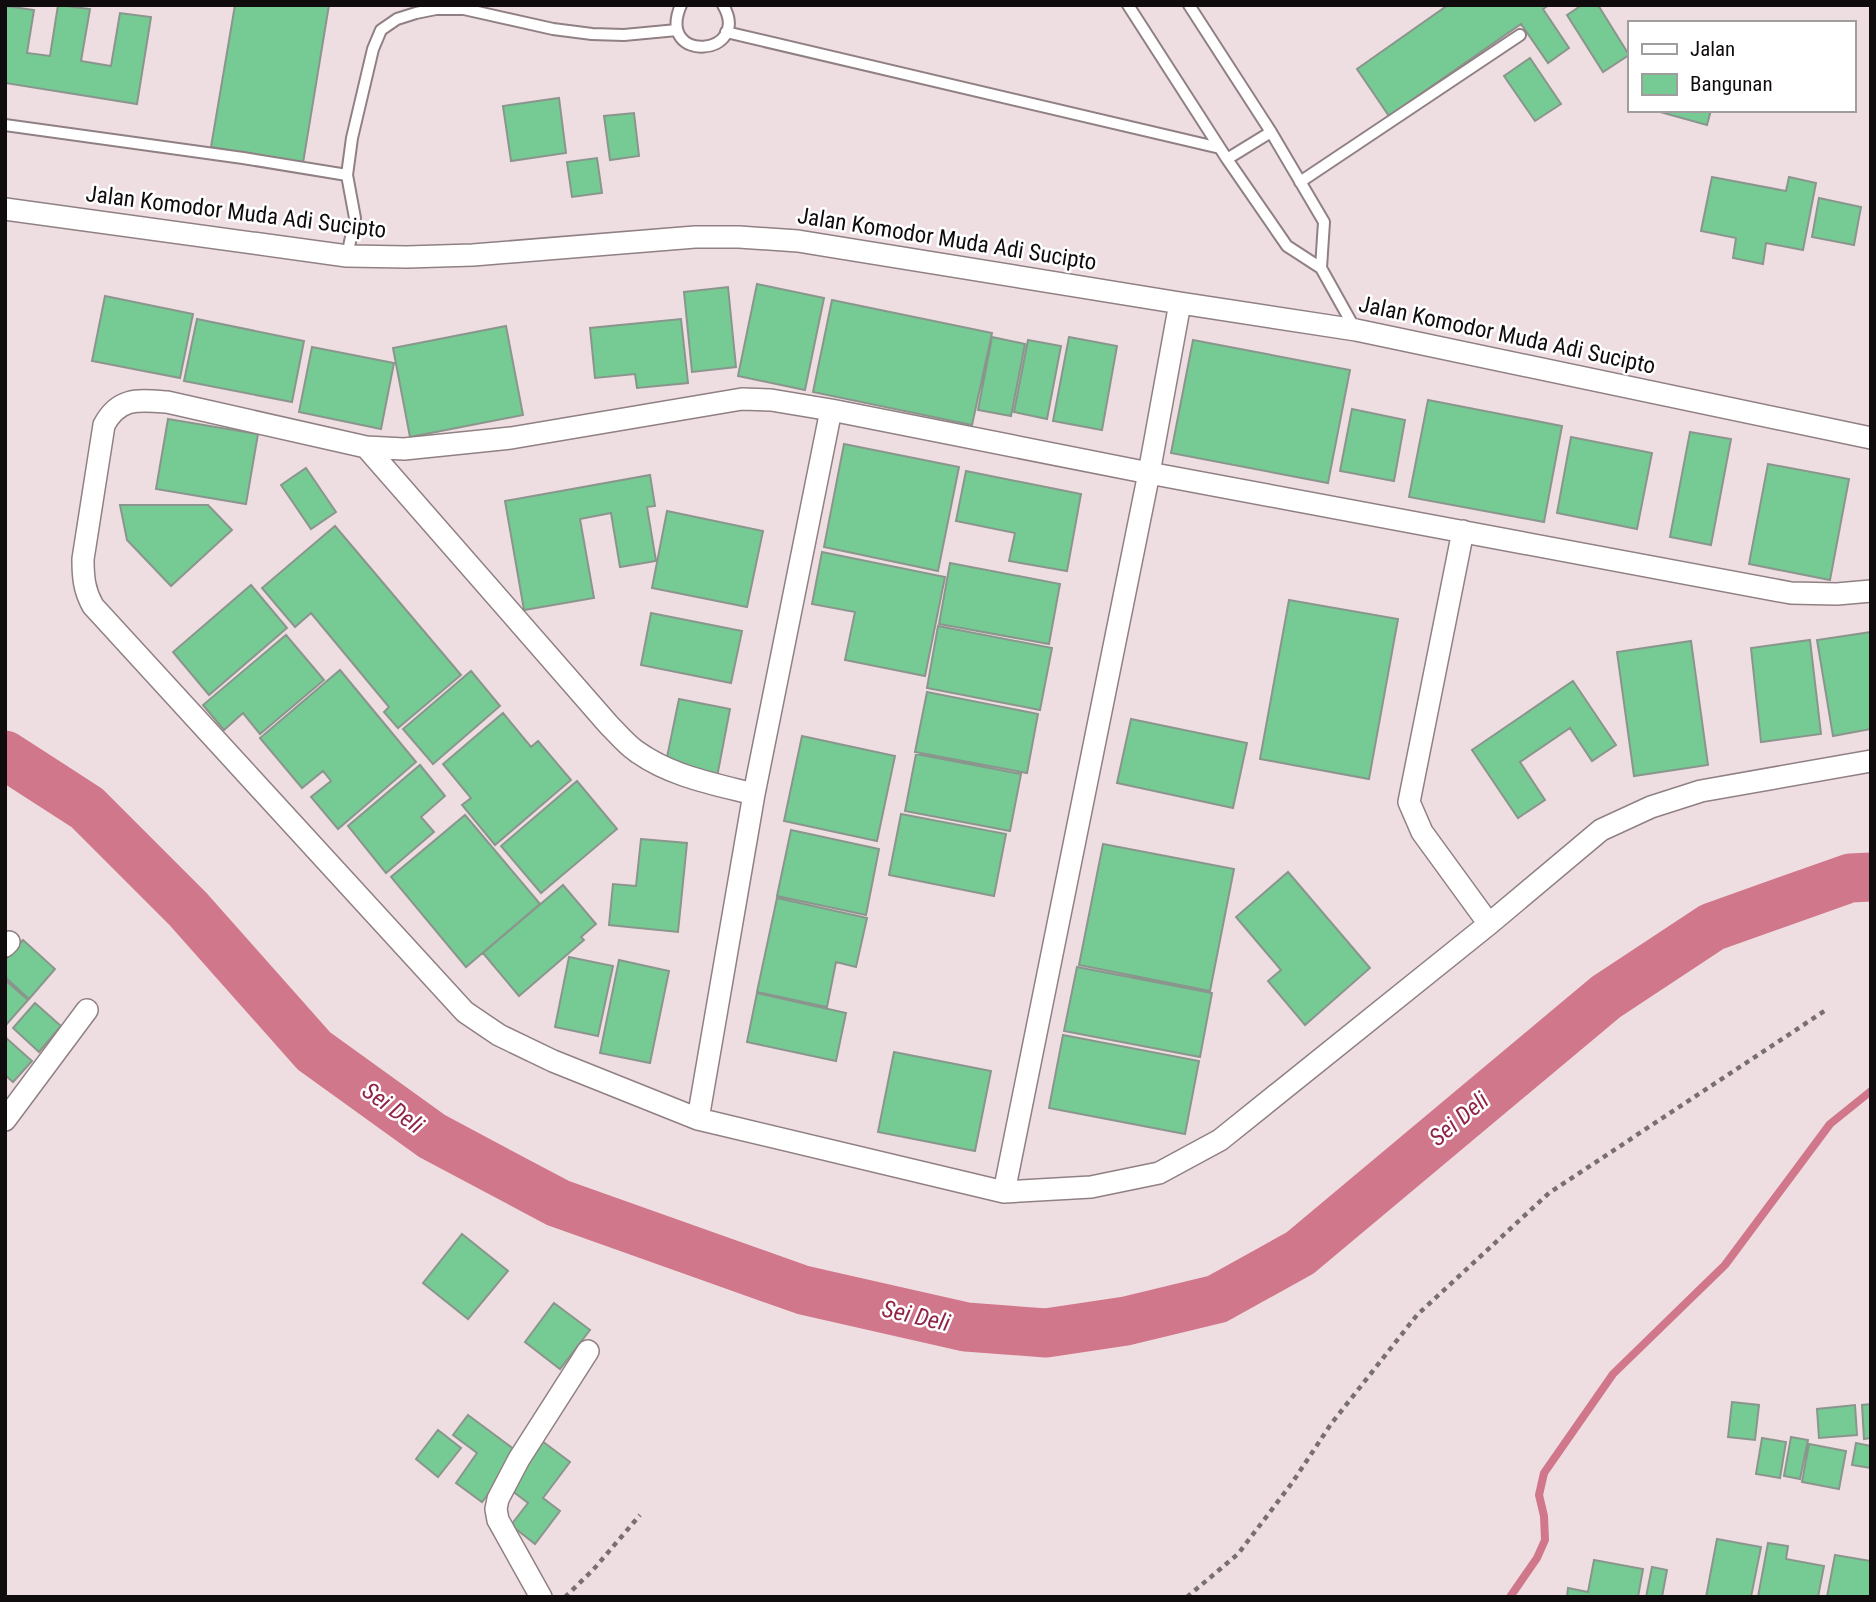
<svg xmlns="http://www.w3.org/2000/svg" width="1876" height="1602" font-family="'Roboto Condensed',sans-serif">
  <rect width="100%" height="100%" fill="#efdee1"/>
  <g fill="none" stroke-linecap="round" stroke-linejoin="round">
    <path stroke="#d1778b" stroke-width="8" d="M1510,1597L1537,1558L1545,1540L1544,1516L1539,1495L1544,1473L1613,1374L1725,1265L1830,1124L1871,1091"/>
    <path stroke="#d1778b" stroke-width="49" d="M5,755L87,808L188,909L314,1051L432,1136L558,1203L803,1290L966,1327L1046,1333L1126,1321L1217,1299L1300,1253L1606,997L1712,927L1850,878L1871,877"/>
  </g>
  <path fill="#76ca93" stroke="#8a968d" stroke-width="2" d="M58,5L90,9L81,61L111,66L120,13L151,17L137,104L5,83L6,6L34,10L27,53L50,56Z
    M235,5H329L303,163L211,147Z
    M1448,5H1549L1543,9L1569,48L1548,63L1521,24L1389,116L1357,69Z
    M1582,5H1598L1629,55L1603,72L1567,15Z
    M1530,58L1561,104L1535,121L1504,76Z
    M559,98L566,153L511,161L503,106Z
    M1653,110H1711L1707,125Z
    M634,113L639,156L610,160L604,116Z
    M597,158L602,193L572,197L567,162Z
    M1712,177L1786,191L1789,177L1816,183L1803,250L1766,243L1763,264L1733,258L1736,238L1701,231Z
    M1819,198L1861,207L1854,245L1812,237Z
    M757,284L824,298L805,390L738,376Z
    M728,287L736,367L692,372L684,292Z
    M105,296L193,314L180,378L92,361Z
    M832,300L992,333L972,425L813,392Z
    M197,319L304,341L292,402L184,381Z
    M681,319L688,383L637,388L635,374L595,378L590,328Z
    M506,326L523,415L410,437L393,348Z
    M992,337L1025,344L1011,416L978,410Z
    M1069,337L1117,346L1102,430L1053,421Z
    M1028,340L1061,346L1047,419L1014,412Z
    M1193,340L1350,370L1328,483L1171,453Z
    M312,347L394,363L381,429L299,412Z
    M1428,400L1562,426L1544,522L1409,497Z
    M1352,409L1405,420L1394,481L1340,471Z
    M168,419L258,434L246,504L156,489Z
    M1690,432L1731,439L1711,545L1670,537Z
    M1571,437L1652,453L1637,529L1557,513Z
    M844,444L959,467L938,571L824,547Z
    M1768,464L1849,479L1830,580L1749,564Z
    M306,468L336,512L311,529L281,485Z
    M966,471L1081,494L1067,571L1009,561L1015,533L956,521Z
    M650,475L655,506L647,507L656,561L620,567L611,513L580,519L594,598L524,610L505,501Z
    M120,505H208L232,530L171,586L127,540Z
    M667,511L763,531L747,607L652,588Z
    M335,526L461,675L398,728L384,712L389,707L311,613L295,627L262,588Z
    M822,552L945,577L925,676L845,660L855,612L812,604Z
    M950,563L1060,584L1049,644L939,624Z
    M251,585L287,628L209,695L173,652Z
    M1289,600L1398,619L1369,779L1260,759Z
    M651,613L742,631L731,683L641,665Z
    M938,626L1052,648L1040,710L927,688Z
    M1871,632V729L1833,736L1817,640Z
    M286,635L324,680L260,734L243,713L224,730L203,705Z
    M1810,640L1821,734L1761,742L1751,648Z
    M1691,641L1708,765L1634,776L1617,652Z
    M340,670L416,762L338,829L311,797L331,781L323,771L302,788L260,738Z
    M471,671L500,706L433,764L403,729Z
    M1573,681L1616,745L1592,761L1570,728L1520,762L1545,800L1518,818L1472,750Z
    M927,692L1038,714L1027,773L915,752Z
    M679,699L730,709L717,777L665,767Z
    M503,713L531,747L538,741L571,780L495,845L462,805L471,798L443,764Z
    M1131,719L1247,743L1233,808L1117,783Z
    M802,736L895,756L877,841L784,821Z
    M916,754L1021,774L1010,831L905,811Z
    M420,765L445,796L421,817L434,832L386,873L348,826Z
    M577,781L617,829L541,893L501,846Z
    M901,814L1006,834L994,896L889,875Z
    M465,815L540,904L466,967L391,877Z
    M791,830L879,849L866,915L777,896Z
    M641,839L687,843L678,932L609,925L613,884L636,886Z
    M1103,844L1234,869L1210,991L1079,965Z
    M1288,872L1370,968L1305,1025L1268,981L1281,970L1236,917Z
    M563,885L596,924L581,937L584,940L519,996L483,953Z
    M777,898L867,918L856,967L836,962L827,1007L757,992Z
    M23,940L55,969L29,999L5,977V960Z
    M569,957L613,966L598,1036L555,1027Z
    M619,960L669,971L650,1063L600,1053Z
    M1077,967L1212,993L1200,1057L1064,1031Z
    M5,980L28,1000L5,1026Z
    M757,993L846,1013L836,1061L747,1042Z
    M35,1003L61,1026L39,1052L13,1028Z
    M1063,1035L1199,1061L1185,1134L1049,1108Z
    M5,1037L32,1061L13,1082L5,1075Z
    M894,1052L991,1071L975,1151L878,1132Z
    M462,1234L508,1271L468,1319L423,1283Z
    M554,1303L590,1330L560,1369L525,1342Z
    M1732,1402L1759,1405L1755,1440L1728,1437Z
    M1871,1404V1438L1864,1439L1862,1405Z
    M1855,1405L1857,1435L1819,1438L1817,1409Z
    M468,1415L519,1453L482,1502L456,1483L477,1453L453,1435Z
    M438,1430L461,1448L438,1477L416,1459Z
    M1791,1437L1808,1440L1800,1479L1784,1476Z
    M1762,1438L1786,1442L1780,1478L1756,1474Z
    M542,1441L570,1462L543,1498L560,1511L535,1544L511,1525L528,1503L507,1487Z
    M1856,1443L1871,1446V1468L1852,1465Z
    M1809,1444L1846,1451L1839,1489L1802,1482Z
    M1717,1539L1761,1547L1751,1597H1706Z
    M1768,1543L1788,1546L1786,1559L1824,1566L1818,1597H1758Z
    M1835,1555L1871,1561V1597H1827Z
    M1594,1560L1643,1569L1638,1597H1567L1568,1588L1588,1592Z
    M1652,1567L1667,1570L1662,1597H1646Z"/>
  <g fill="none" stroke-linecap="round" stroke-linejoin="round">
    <g stroke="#908083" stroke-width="14">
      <path id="service" d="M681,5C655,65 753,56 723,5
        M1128,5L1227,159L1287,246L1321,268L1355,329
        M1189,5L1271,132L1324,222L1321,268
        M726,32L1220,148
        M5,125L243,158L347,175
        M1227,159L1271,132
        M1300,182L1520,35
        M347,256L355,218L347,175L352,138L373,49L381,30L397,19L416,13L436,9H464L553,29L592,34L624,35L677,30"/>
    </g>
    <g stroke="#908083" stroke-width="24">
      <path id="minor" d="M5,209L347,256L407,257L473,255L695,237H739L798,241L1180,303L1356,330L1871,438
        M366,447L608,724C617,733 626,744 636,751C670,776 714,784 754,794
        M1463,531L1409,802L1422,832L1489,924
        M1871,591L1837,594L1791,593L1149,473L831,410L771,400L742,399L511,438L404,449L366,447L167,402C138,400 119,397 104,425L83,559C83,577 84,590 93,606L465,1012L499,1035L553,1061L698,1119L1004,1192L1091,1187L1159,1173L1220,1140L1489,924L1601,830L1651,807L1701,791L1871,761
        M5,946L9,942
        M698,1119L754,794L831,410
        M5,1120L87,1010
        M1004,1192L1149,473L1180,303
        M541,1597L498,1520L496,1509L498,1499L519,1459L588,1351"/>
    </g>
    <path stroke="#796f71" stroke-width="4.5" stroke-dasharray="5 5" stroke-linecap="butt" d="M565,1597L593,1570L640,1515
      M1187,1597L1238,1554L1292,1483L1331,1424L1417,1315L1549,1193L1826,1010"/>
    <use href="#service" stroke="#fff" stroke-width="10"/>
    <use href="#minor" stroke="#fff" stroke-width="21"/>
  </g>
  <g text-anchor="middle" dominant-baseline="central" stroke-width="5" stroke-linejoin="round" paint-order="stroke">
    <g font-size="23" fill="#100b0c" stroke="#fff">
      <text transform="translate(236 212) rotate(7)">Jalan Komodor Muda Adi Sucipto</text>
      <text transform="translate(947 239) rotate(9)">Jalan Komodor Muda Adi Sucipto</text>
      <text transform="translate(1507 335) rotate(12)">Jalan Komodor Muda Adi Sucipto</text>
    </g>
    <g font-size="24" font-style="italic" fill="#902447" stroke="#fff">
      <text transform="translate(393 1108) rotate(36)">Sei Deli</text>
      <text transform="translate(1459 1119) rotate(-40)">Sei Deli</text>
      <text transform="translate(916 1316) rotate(13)">Sei Deli</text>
    </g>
  </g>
  <rect width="1876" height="1602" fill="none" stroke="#100b0c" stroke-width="14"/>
  <rect x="1628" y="21" width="228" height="91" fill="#ffffff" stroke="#9f9d9e" stroke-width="2"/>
  <rect x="1642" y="44" width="35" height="10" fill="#ffffff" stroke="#9f9d9e" stroke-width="2"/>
  <text x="1690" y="56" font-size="21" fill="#100b0c">Jalan</text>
  <rect x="1642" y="74" width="35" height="21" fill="#76ca93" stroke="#9f9d9e" stroke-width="2"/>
  <text x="1690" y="91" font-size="21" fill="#100b0c">Bangunan</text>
</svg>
